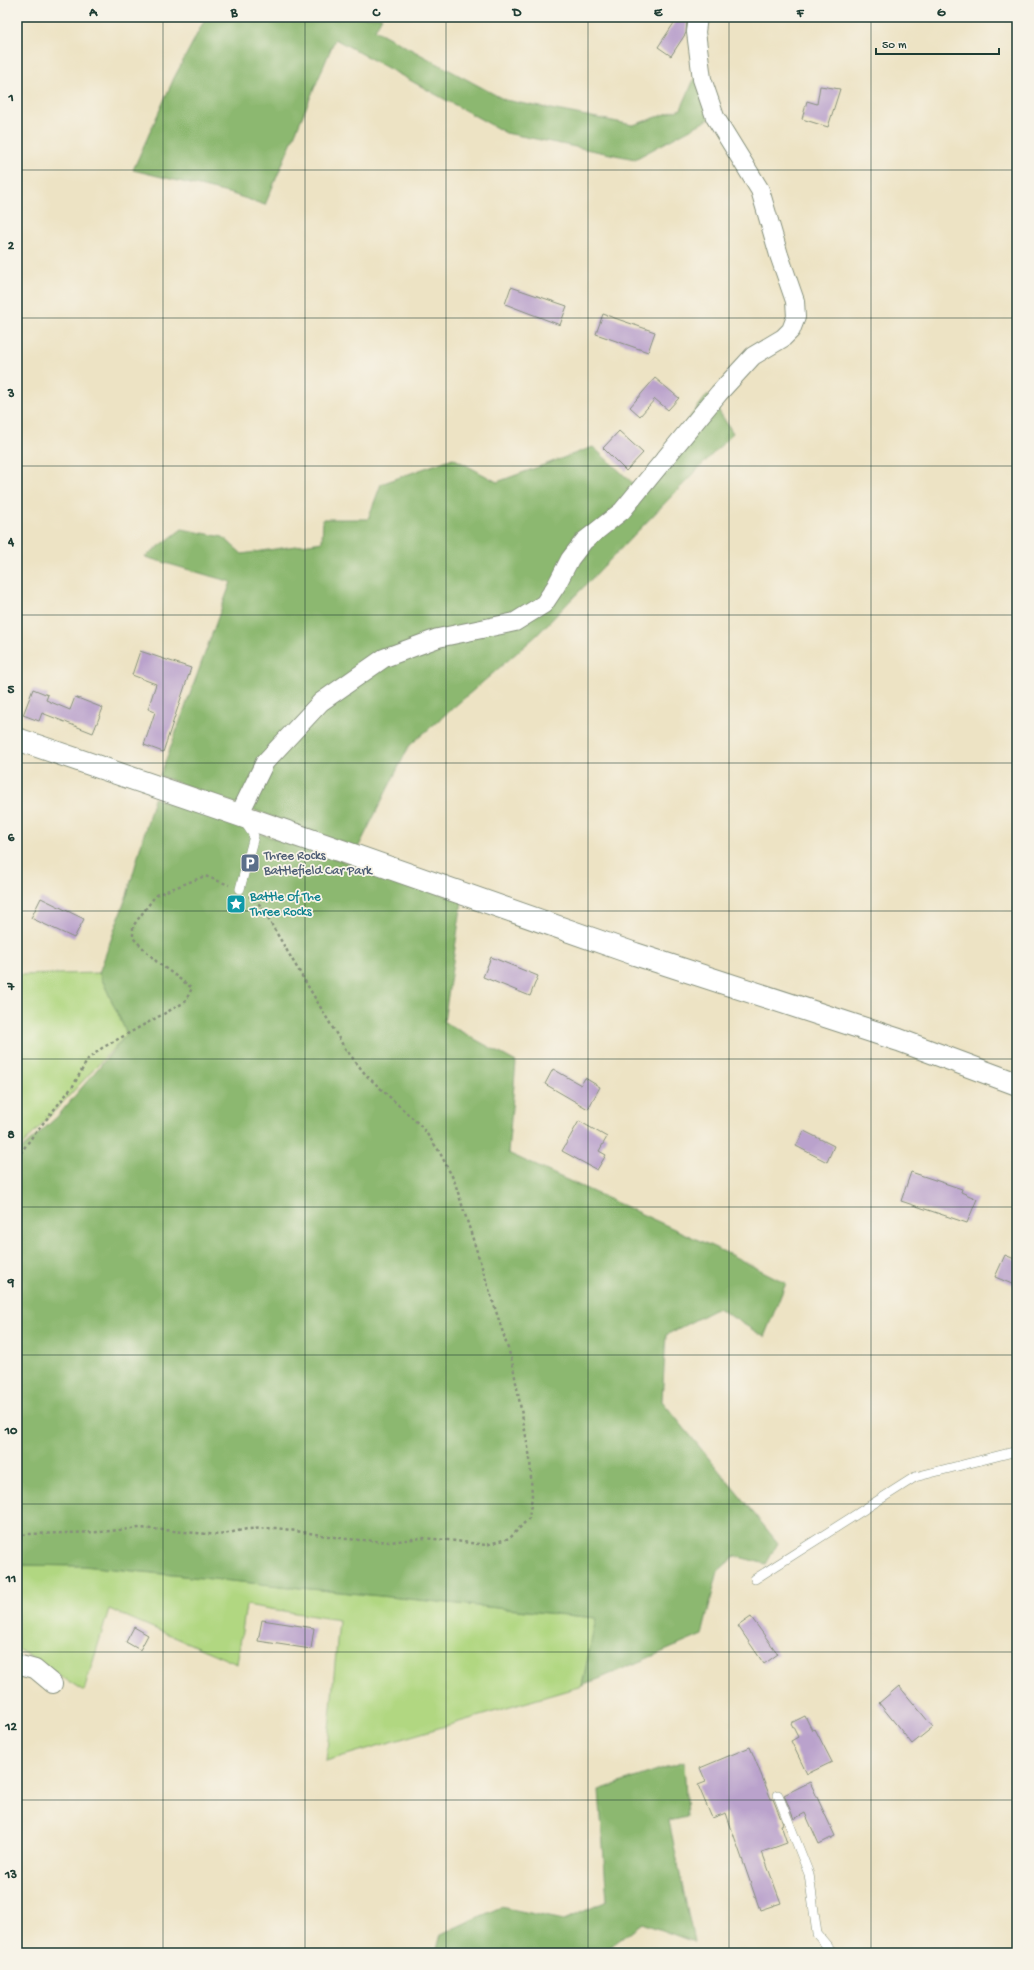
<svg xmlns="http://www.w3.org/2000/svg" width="1034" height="1970" font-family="'Gochi Hand',sans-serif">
  <rect width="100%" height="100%" fill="#f7f3e8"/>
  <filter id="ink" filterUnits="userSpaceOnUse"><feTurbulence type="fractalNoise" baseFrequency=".025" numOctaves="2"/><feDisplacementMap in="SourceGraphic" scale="8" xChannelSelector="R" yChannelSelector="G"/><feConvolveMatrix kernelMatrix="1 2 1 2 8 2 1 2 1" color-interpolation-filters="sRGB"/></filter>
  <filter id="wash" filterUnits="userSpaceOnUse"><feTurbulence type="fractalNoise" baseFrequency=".012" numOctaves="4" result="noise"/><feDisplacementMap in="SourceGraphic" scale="16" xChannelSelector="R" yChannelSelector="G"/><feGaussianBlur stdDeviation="0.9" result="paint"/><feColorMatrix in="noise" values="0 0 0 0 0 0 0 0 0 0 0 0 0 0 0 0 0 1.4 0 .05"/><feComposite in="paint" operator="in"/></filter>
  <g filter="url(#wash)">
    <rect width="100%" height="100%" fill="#ede3c4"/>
    <path fill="#b1d781" stroke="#688a5a" d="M99,973L127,1034L17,1151V975Z
      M17,1565L84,1566L597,1618L582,1686L326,1761L339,1620L246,1605L237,1664L109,1609L84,1691L18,1649Z"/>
    <path fill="#8cb86f" stroke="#567a52" d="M206,17H382L375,30L505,100L633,125L681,109L696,75L711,118L635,159L506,133L335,39L265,205L232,194L133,170L174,78Z
      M708,394L733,433L536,636L409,746L358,848L160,776L231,582L145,557L182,529L223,537L242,554L322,542L323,519H368L381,484L453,458L497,482L593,447L636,486Z
      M154,798L462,901L444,1022L516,1062L508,1153L729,1254L786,1283L764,1337L718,1308L666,1335L662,1401L778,1543L766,1564L735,1556L718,1571L702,1635L582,1686L596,1618L84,1566L17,1565V1153L57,1117L127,1034L99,973L128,892Z
      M684,1761L687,1817L669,1821L694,1942L642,1923L602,1953H436L441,1934L501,1907L564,1920L607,1901L599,1790Z"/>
    <g id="blocks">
      <path fill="#baa2cc" d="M678,17H682L687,20L686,33L671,56L658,47Z
        M820,86L840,89L828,127L802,119L807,101L817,104Z
        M511,287L567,306L560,325L505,304Z
        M603,314L655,332L648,352L596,334Z
        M655,378L679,398L668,410L655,399L640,416L630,407Z
        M619,431L643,453L626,471L603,448Z
        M140,651L191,668L163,752L144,745L155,712L148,709L156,684L132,675Z
        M33,689L48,695L46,700L70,710L75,697L103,708L93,733L42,713L39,721L23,715Z
        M41,898L84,919L74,938L31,918Z
        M491,957L538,976L530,996L483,977Z
        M553,1069L581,1085L585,1078L600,1087L588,1109L545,1084Z
        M579,1121L607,1137L599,1151L606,1155L597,1170L562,1151Z
        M804,1131L834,1146L827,1162L796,1146Z
        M911,1172L962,1189L961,1192L977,1199L967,1223L901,1201Z
        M1005,1255L1017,1260V1286L995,1277Z
        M751,1617L778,1654L764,1664L738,1626Z
        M262,1620L314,1628L311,1649L258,1641Z
        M134,1627L148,1635L140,1650L126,1642Z
        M899,1686L933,1727L912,1744L879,1703Z
        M805,1716L812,1730L815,1729L832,1762L807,1774L791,1741L798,1737L791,1723Z
        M750,1747L771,1799H773L783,1824L781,1825L787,1843L762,1852L781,1903L760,1910L726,1813L712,1818L698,1785L706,1782L700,1768Z
        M810,1782L835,1836L819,1844L805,1813L794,1819L784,1795Z"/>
    </g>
  </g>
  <g filter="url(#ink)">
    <use href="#blocks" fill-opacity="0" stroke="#86907c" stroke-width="1"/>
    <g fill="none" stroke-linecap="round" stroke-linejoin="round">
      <g stroke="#86907c" stroke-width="10">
        <path id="lane" d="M240,889L254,836L244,821
          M755,1579L915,1477L1017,1451
          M778,1795L809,1874L817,1934L833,1953"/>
      </g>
      <g stroke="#86907c" stroke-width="20">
        <path id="street" d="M239,815L265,762L321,702L384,658L438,638L515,622L544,604L556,586L570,559L584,541L622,511L719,393L753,356L783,338L791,330L796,317L795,301L779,255L760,190L715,117L702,79L696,32L698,17
          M17,1664L35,1669L53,1684"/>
      </g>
      <g stroke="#86907c" stroke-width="24">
        <path id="secondary" d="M17,739L239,815L635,954L899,1040L1017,1084"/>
      </g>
      <path stroke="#86907c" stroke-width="2.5" stroke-dasharray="3 3" stroke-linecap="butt" d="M17,1158L32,1137L73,1086L88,1059L102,1048L185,1002L192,988L157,962L133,938V926L156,895L205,876L229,885
        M17,1536L28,1534L100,1532L140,1528L219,1535L247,1529L277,1528L347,1539L390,1542L421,1538L448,1540L486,1545L510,1538L529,1518L532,1497L530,1458L512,1361L454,1180L439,1151L422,1127L366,1075L344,1047L260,905L249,896"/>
      <use href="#lane" stroke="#fff" stroke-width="9"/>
      <use href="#street" stroke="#fff" stroke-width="18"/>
      <use href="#secondary" stroke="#fff" stroke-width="22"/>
    </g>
  </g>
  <path fill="none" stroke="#1f3d34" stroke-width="1" stroke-opacity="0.55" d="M163,17V1953M305,17V1953M446,17V1953M588,17V1953M729,17V1953M871,17V1953M17,170H1017M17,318H1017M17,466H1017M17,615H1017M17,763H1017M17,911H1017M17,1059H1017M17,1207H1017M17,1355H1017M17,1504H1017M17,1652H1017M17,1800H1017"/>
  <defs>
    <g id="parking-square" transform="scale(1)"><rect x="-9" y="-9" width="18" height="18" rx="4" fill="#5c6f8a" stroke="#f7f3e8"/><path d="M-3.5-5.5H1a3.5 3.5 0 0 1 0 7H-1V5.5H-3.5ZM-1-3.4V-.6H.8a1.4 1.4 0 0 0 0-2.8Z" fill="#fff"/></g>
    <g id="sight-square" transform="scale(1)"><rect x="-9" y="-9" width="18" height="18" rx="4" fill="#0f9aa8" stroke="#f7f3e8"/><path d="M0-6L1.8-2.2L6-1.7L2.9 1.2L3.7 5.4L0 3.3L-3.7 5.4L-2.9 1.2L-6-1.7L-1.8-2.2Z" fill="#fff"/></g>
  </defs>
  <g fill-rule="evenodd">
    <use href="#parking-square" x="250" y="863"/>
    <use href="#sight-square" x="236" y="904"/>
  </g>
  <g text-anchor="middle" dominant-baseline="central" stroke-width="3.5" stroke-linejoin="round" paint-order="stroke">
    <g font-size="13" fill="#4e5e75" stroke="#f7f3e8" text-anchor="start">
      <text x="264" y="856">Three Rocks<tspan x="264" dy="15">Battlefield Car Park</tspan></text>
    </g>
    <g font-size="13" fill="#0d838f" stroke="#f7f3e8" text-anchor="start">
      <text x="250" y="897">Battle Of The<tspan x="250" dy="15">Three Rocks</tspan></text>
    </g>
  </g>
  <rect width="1034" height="1970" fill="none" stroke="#f7f3e8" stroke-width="44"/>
  <path d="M876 48v6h123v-6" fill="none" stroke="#1f3d34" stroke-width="2"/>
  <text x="882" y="48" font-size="12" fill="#1f3d34" stroke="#f7f3e8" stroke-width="3" paint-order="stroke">50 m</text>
  <rect x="22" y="22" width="990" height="1926" fill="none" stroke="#1f3d34" stroke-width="1.5"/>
  <g font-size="13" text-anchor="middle" font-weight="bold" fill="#1f3d34">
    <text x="93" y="16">A</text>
    <text x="234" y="16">B</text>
    <text x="376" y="16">C</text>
    <text x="517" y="16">D</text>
    <text x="658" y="16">E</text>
    <text x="800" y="16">F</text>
    <text x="941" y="16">G</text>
    <text x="11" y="101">1</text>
    <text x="11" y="249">2</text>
    <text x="11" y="397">3</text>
    <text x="11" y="545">4</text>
    <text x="11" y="693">5</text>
    <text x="11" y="841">6</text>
    <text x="11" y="990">7</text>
    <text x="11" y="1138">8</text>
    <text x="11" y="1286">9</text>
    <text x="11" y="1434">10</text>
    <text x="11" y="1582">11</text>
    <text x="11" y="1730">12</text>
    <text x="11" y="1878">13</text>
  </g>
</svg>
